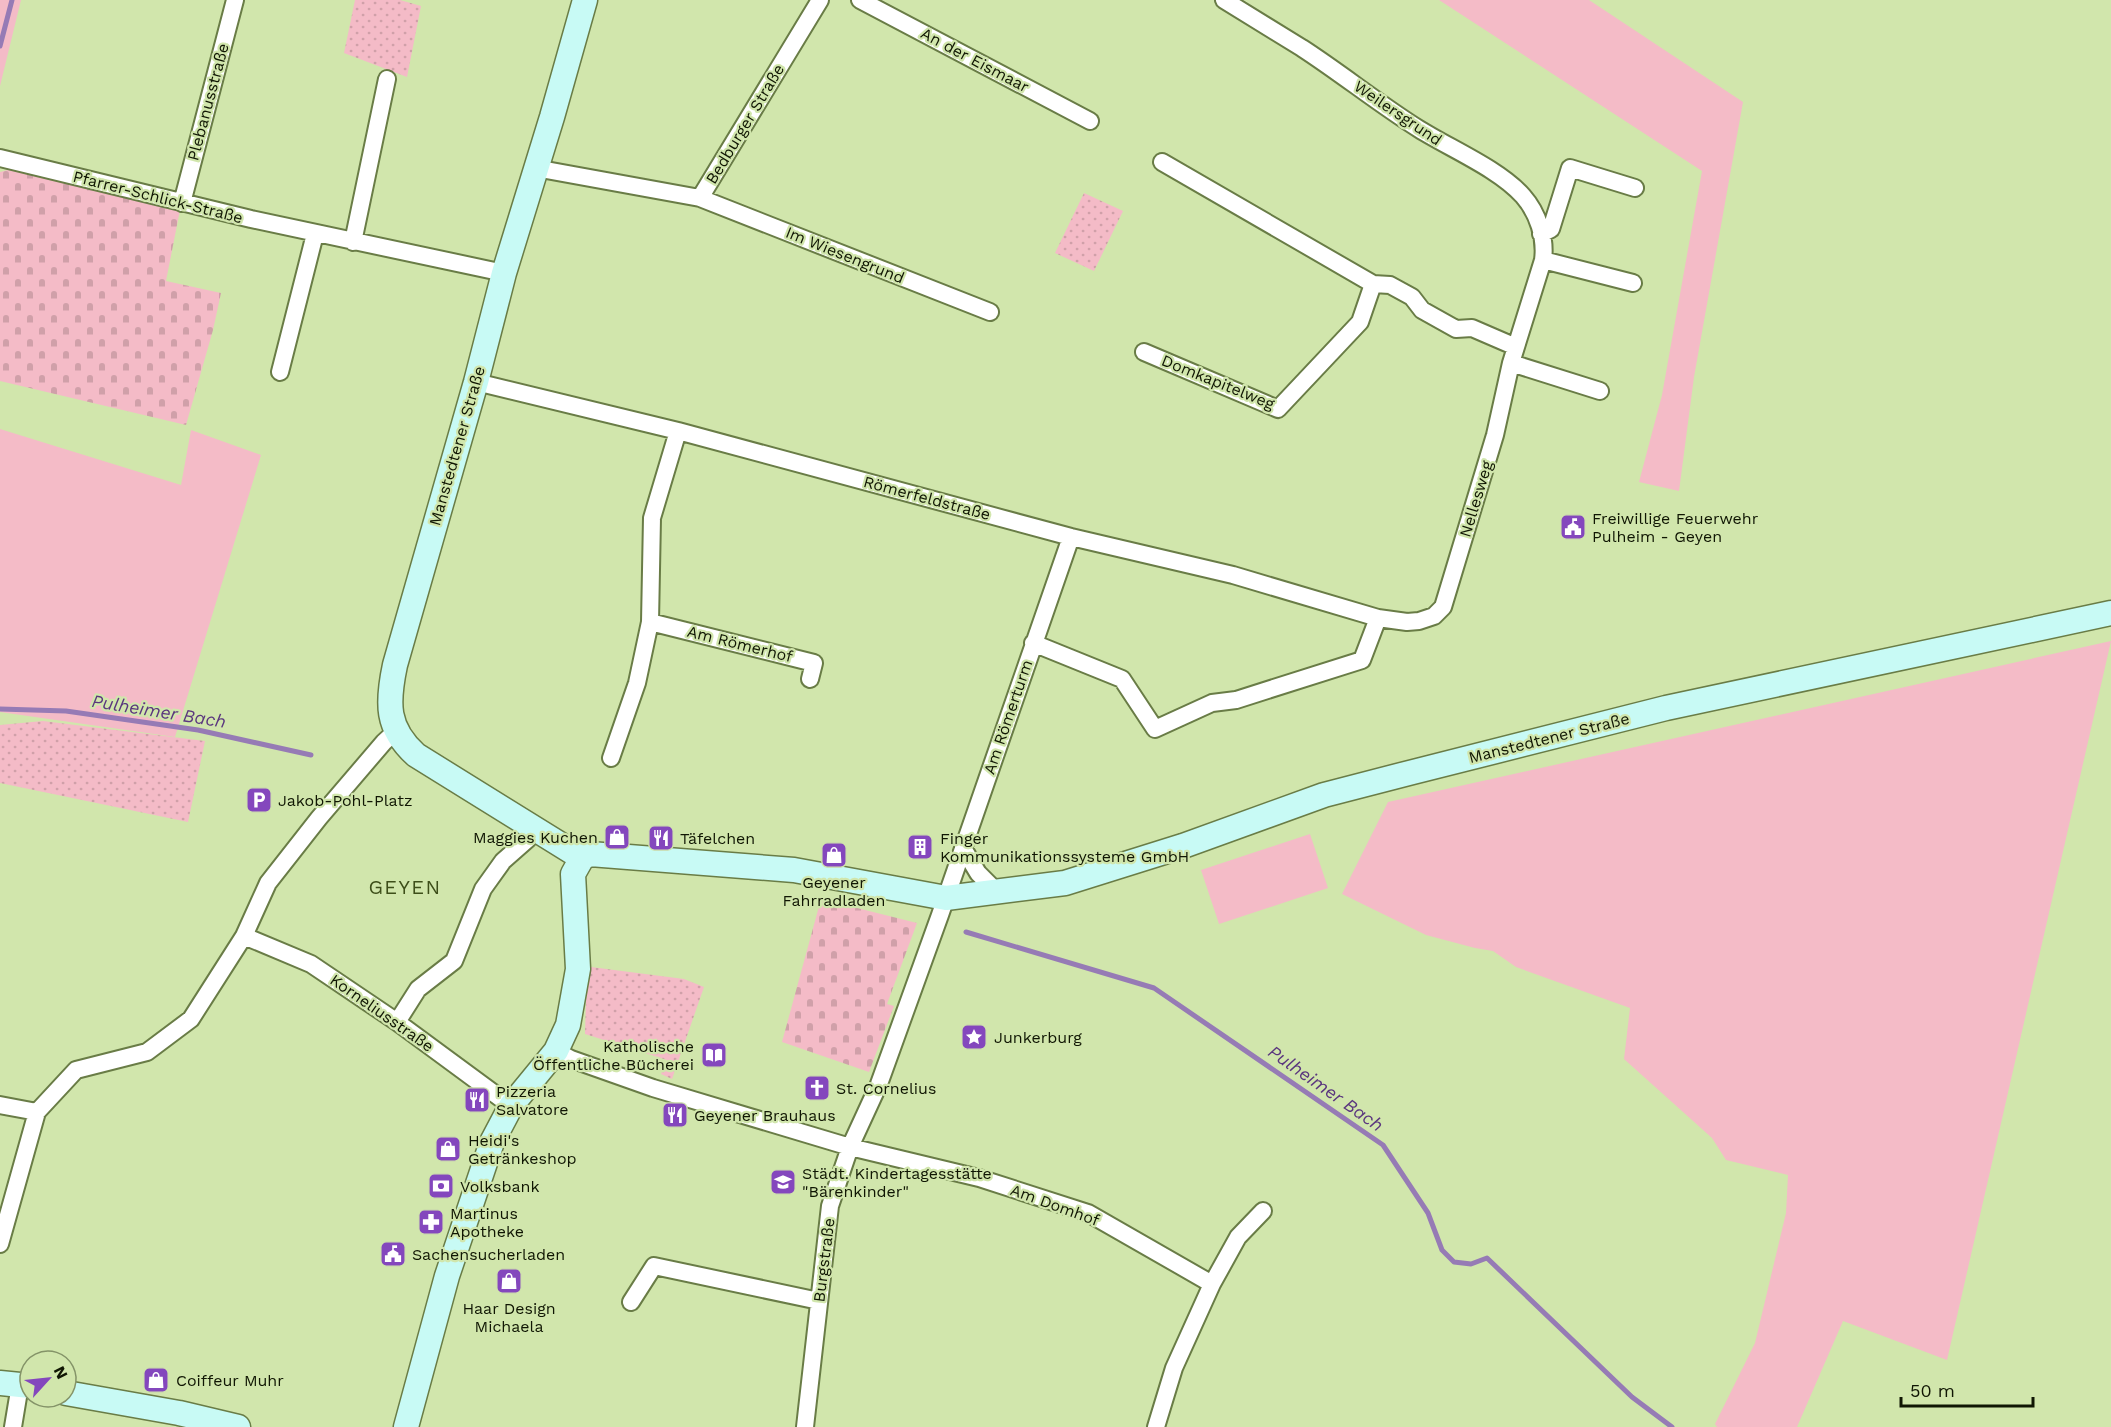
<svg xmlns="http://www.w3.org/2000/svg" width="2111" height="1427" font-family="'Work Sans',sans-serif">
  <defs>
    <pattern id="cemetery-stones" width="16" height="16" patternUnits="userSpaceOnUse" patternTransform="scale(1.5)"><rect width="16" height="16" fill="#f4bbc7"/><path d="M2 7V4a2 2 0 0 1 4 0v3zM10 15v-3a2 2 0 0 1 4 0v3z" fill="#d0a0a9"/></pattern>
    <pattern id="park-dots" width="8" height="8" patternUnits="userSpaceOnUse" patternTransform="scale(1.5)"><rect width="8" height="8" fill="#f4bbc7"/><path d="M2 2h.1M6 6h.1" fill="none" stroke="#d0a0a9" stroke-width="1.8" stroke-linecap="round"/></pattern>
  </defs>
  <rect width="100%" height="100%" fill="#d1e6ac"/>
  <path fill="#f4bbc7" d="M0,0H21L0,86Z
    M1439,0H1589L1743,102L1694,377L1679,491L1639,482L1662,395L1702,171Z
    M0,429L181,485L191,430L261,455L175,737L0,712Z
    M2111,641L1947,1360L1843,1321L1797,1427H1717L1715,1424L1755,1343L1786,1213L1788,1175L1726,1160L1712,1138L1624,1059L1630,1008L1516,967L1493,951L1475,948L1426,935L1342,894L1388,802Z
    M1310,834L1328,888L1219,924L1201,870Z"/>
  <path fill="url(#cemetery-stones)" d="M12,169L180,210L166,281L221,293L213,330L186,425L0,381V172Z
    M821,899L917,923L887,1004L894,1006L869,1072L782,1042Z"/>
  <path fill="url(#park-dots)" d="M355,0H400L421,6L407,77L344,53Z
    M1084,193L1123,211L1094,271L1055,253Z
    M43,721L205,741L188,822L0,783V725Z
    M591,967L684,979L704,987L672,1079L661,1074L667,1060L585,1034L586,1000Z"/>
  <g fill="none" stroke-linecap="round" stroke-linejoin="round">
    <path stroke="#967bb5" stroke-width="5" d="M0,46L12,0
      M0,709L66,711L198,730L311,755
      M966,932L1154,988L1383,1145L1428,1213L1442,1250L1454,1262L1471,1264L1487,1258L1632,1397L1672,1427"/>
    <g stroke="#697c46" stroke-width="20">
      <path id="street" d="M860,0L1090,121
        M0,158L251,219L504,273
        M1162,162L1373,284L1390,285L1412,297L1422,310L1456,329L1472,328L1516,347
        M535,168L700,198L990,312
        M700,198L820,0
        M182,203L235,0
        M1541,234L1551,229L1570,168L1635,188
        M353,242L387,79
        M1543,260L1633,283
        M1144,352L1278,409L1360,322L1373,284
        M1511,363L1600,391
        M280,372L315,234
        M476,382L678,431L1071,537L1233,575L1378,618L1407,622L1419,621L1434,616L1443,607L1495,435L1511,363L1543,260C1546,238 1538,213 1523,196C1499,169 1451,149 1419,129C1379,104 1342,74 1302,48C1276,32 1250,16 1224,0
        M650,622L814,663L810,679
        M1033,643L1122,679L1155,729L1212,703L1236,700L1362,660L1378,618
        M611,758L637,683L650,622L652,518L678,431
        M963,848L978,873L996,891
        M244,936L311,964L397,1022L511,1106
        M397,1022L418,989L454,961L483,889L503,861L528,839L533,827
        M556,1051L571,1059L653,1088L850,1147L979,1178L1088,1213L1212,1284
        M0,1105L37,1112
        M0,1244L37,1112L76,1070L147,1052L191,1019L244,936L268,883L319,818L384,742L396,731
        M631,1302L654,1266L819,1301
        M13,1427L20,1385
        M805,1427L830,1206L850,1147L879,1084L940,915L1071,537
        M1156,1427L1174,1368L1212,1284L1238,1237L1263,1211"/>
    </g>
    <g stroke="#697c46" stroke-width="27">
      <path id="secondary" d="M582,858L416,755C386,728 387,703 395,665L476,382L504,273L552,117L585,0
        M0,1383L30,1386
        M66,1393L179,1413L238,1427
        M406,1427L447,1276L492,1142L511,1106L556,1051L568,1025L578,969L573,874L582,858L590,854L794,870L946,898L1065,883L1183,846L1324,795L1413,772L1666,708L2111,613"/>
    </g>
    <use href="#street" stroke="#fff" stroke-width="16"/>
    <use href="#secondary" stroke="#c8faf5" stroke-width="24"/>
  </g>
  <defs>
    <g id="civic-square" transform="scale(1.35)"><rect x="-9" y="-9" width="18" height="18" rx="4" fill="#8447bd" stroke="#d1e6ac"/><path d="M-.6-6.5H3V-4.5H.6V-3L4-1V1h2V6H-6V1h2V-1L-.6-3ZM-1.2 2.5V6h2.4V2.5Z" fill="#fff"/></g>
    <g id="parking-square" transform="scale(1.35)"><rect x="-9" y="-9" width="18" height="18" rx="4" fill="#8447bd" stroke="#d1e6ac"/><path d="M-3.5-5.5H1a3.5 3.5 0 0 1 0 7H-1V5.5H-3.5ZM-1-3.4V-.6H.8a1.4 1.4 0 0 0 0-2.8Z" fill="#fff"/></g>
    <g id="shop-square" transform="scale(1.35)"><rect x="-9" y="-9" width="18" height="18" rx="4" fill="#8447bd" stroke="#d1e6ac"/><path d="M-5-2.5h2.3a2.7 3.5 0 0 1 5.4 0H5L5.5 6h-11ZM-1.5-2.5h3a1.5 2.3 0 0 0-3 0Z" fill="#fff"/></g>
    <g id="restaurant-square" transform="scale(1.35)"><rect x="-9" y="-9" width="18" height="18" rx="4" fill="#8447bd" stroke="#d1e6ac"/><path d="M-5-6h1v4h1v-4h1v4h1v-4h1v5L-1.5 .5V6h-2V.5L-5-1ZM5-6V6H3V1.5H1.5Q1.5-4 5-6Z" fill="#fff"/></g>
    <g id="building-square" transform="scale(1.35)"><rect x="-9" y="-9" width="18" height="18" rx="4" fill="#8447bd" stroke="#d1e6ac"/><path d="M-4-6H4V6H1V3H-1V6H-4ZM-2.5-4.3h1.7v1.8h-1.7ZM.8-4.3h1.7v1.8H.8ZM-2.5-1h1.7V.8h-1.7ZM.8-1h1.7V.8H.8Z" fill="#fff"/></g>
    <g id="sight-square" transform="scale(1.35)"><rect x="-9" y="-9" width="18" height="18" rx="4" fill="#8447bd" stroke="#d1e6ac"/><path d="M0-6L1.8-2.2L6-1.7L2.9 1.2L3.7 5.4L0 3.3L-3.7 5.4L-2.9 1.2L-6-1.7L-1.8-2.2Z" fill="#fff"/></g>
    <g id="library-square" transform="scale(1.35)"><rect x="-9" y="-9" width="18" height="18" rx="4" fill="#8447bd" stroke="#d1e6ac"/><path d="M-6-4Q-3-5.5-.7-3.5V5Q-3 3-6 4ZM6-4Q3-5.5 .7-3.5V5Q3 3 6 4Z" fill="#fff"/></g>
    <g id="church-square" transform="scale(1.35)"><rect x="-9" y="-9" width="18" height="18" rx="4" fill="#8447bd" stroke="#d1e6ac"/><path d="M-1.2-6h2.4v3.5h3.3v2.4h-3.3V6h-2.4V-.1h-3.3v-2.4h3.3Z" fill="#fff"/></g>
    <g id="school-square" transform="scale(1.35)"><rect x="-9" y="-9" width="18" height="18" rx="4" fill="#8447bd" stroke="#d1e6ac"/><path d="M0-5L7-2L0 1L-7-2ZM-4 1L0 2.5L4 1V4Q0 6-4 4Z" fill="#fff"/></g>
    <g id="bank-square" transform="scale(1.35)"><rect x="-9" y="-9" width="18" height="18" rx="4" fill="#8447bd" stroke="#d1e6ac"/><path d="M-6-4H6V4H-6ZM0-2.3a2.3 2.3 0 1 0 0 4.6a2.3 2.3 0 1 0 0-4.6Z" fill="#fff"/></g>
    <g id="pharmacy-square" transform="scale(1.35)"><rect x="-9" y="-9" width="18" height="18" rx="4" fill="#8447bd" stroke="#d1e6ac"/><path d="M-2-6h4v4h4v4h-4v4h-4v-4h-4v-4h4Z" fill="#fff"/></g>
  </defs>
  <g fill-rule="evenodd">
    <use href="#civic-square" x="1573" y="527"/>
    <use href="#parking-square" x="259" y="800"/>
    <use href="#shop-square" x="617" y="837"/>
    <use href="#restaurant-square" x="661" y="838"/>
    <use href="#building-square" x="920" y="847"/>
    <use href="#shop-square" x="834" y="855"/>
    <use href="#sight-square" x="974" y="1037"/>
    <use href="#library-square" x="714" y="1055"/>
    <use href="#church-square" x="817" y="1088"/>
    <use href="#restaurant-square" x="477" y="1100"/>
    <use href="#restaurant-square" x="675" y="1115"/>
    <use href="#shop-square" x="448" y="1149"/>
    <use href="#school-square" x="783" y="1182"/>
    <use href="#bank-square" x="441" y="1186"/>
    <use href="#pharmacy-square" x="431" y="1222"/>
    <use href="#civic-square" x="393" y="1254"/>
    <use href="#shop-square" x="509" y="1281"/>
    <use href="#shop-square" x="156" y="1380"/>
  </g>
  <g text-anchor="middle" dominant-baseline="central" stroke-width="4.5" stroke-linejoin="round" paint-order="stroke">
    <g font-size="16" fill="#101603" stroke="#d1e6ac">
      <text transform="translate(975 60) rotate(28)">An der Eismaar</text>
      <text transform="translate(208 102) rotate(-75)">Plebanusstraße</text>
      <text transform="translate(1398 113) rotate(34)">Weilersgrund</text>
      <text transform="translate(745 124) rotate(-59)">Bedburger Straße</text>
      <text transform="translate(158 197) rotate(14)">Pfarrer-Schlick-Straße</text>
      <text transform="translate(845 255) rotate(22)">Im Wiesengrund</text>
      <text transform="translate(1218 382) rotate(22)">Domkapitelweg</text>
      <text transform="translate(457 446) rotate(-74)">Manstedtener Straße</text>
      <text transform="translate(927 498) rotate(15)">Römerfeldstraße</text>
      <text transform="translate(1476 499) rotate(-73)">Nellesweg</text>
      <text transform="translate(740 644) rotate(14)">Am Römerhof</text>
      <text transform="translate(1008 717) rotate(-71)">Am Römerturm</text>
      <text transform="translate(1549 738) rotate(-14)">Manstedtener Straße</text>
      <text transform="translate(382 1013) rotate(35)">Korneliusstraße</text>
      <text transform="translate(1055 1205) rotate(20)">Am Domhof</text>
      <text transform="translate(824 1260) rotate(-83)">Burgstraße</text>
    </g>
    <g font-size="16" fill="#101603" stroke="#d1e6ac" text-anchor="start">
      <text x="1592" y="518">Freiwillige Feuerwehr<tspan x="1592" dy="18">Pulheim - Geyen</tspan></text>
      <text x="278" y="800">Jakob-Pohl-Platz</text>
      <text x="598" y="837" text-anchor="end">Maggies Kuchen</text>
      <text x="680" y="838">Täfelchen</text>
      <text x="940" y="838">Finger<tspan x="940" dy="18">Kommunikationssysteme GmbH</tspan></text>
      <text x="834" y="882" text-anchor="middle">Geyener<tspan x="834" dy="18">Fahrradladen</tspan></text>
      <text x="994" y="1037">Junkerburg</text>
      <text x="694" y="1046" text-anchor="end">Katholische<tspan x="694" dy="18">Öffentliche Bücherei</tspan></text>
      <text x="836" y="1088">St. Cornelius</text>
      <text x="496" y="1091">Pizzeria<tspan x="496" dy="18">Salvatore</tspan></text>
      <text x="694" y="1115">Geyener Brauhaus</text>
      <text x="468" y="1140">Heidi's<tspan x="468" dy="18">Getränkeshop</tspan></text>
      <text x="802" y="1173">Städt. Kindertagesstätte<tspan x="802" dy="18">"Bärenkinder"</tspan></text>
      <text x="460" y="1186">Volksbank</text>
      <text x="450" y="1213">Martinus<tspan x="450" dy="18">Apotheke</tspan></text>
      <text x="412" y="1254">Sachensucherladen</text>
      <text x="509" y="1308" text-anchor="middle">Haar Design<tspan x="509" dy="18">Michaela</tspan></text>
      <text x="176" y="1380">Coiffeur Muhr</text>
    </g>
    <g font-size="18" font-style="italic" fill="#5a367e" stroke="#d1e6ac">
      <text transform="translate(159 711) rotate(9)">Pulheimer Bach</text>
      <text transform="translate(1326 1088) rotate(35)">Pulheimer Bach</text>
    </g>
    <g font-size="20" letter-spacing="1.5" fill="#3d4e19" stroke="#d1e6ac">
      <text x="405" y="887">GEYEN</text>
    </g>
  </g>
  <g transform="translate(48 1379) rotate(63)"><circle r="28" fill="#d1e6ac" stroke="#849368" stroke-width="1.5"/>
  <path d="M0-4.5L10 22L0 15L-10 22Z" fill="#8447bd"/>
  <text y="-9" font-size="16" font-weight="bold" text-anchor="middle" fill="#101603">N</text>
  </g>
  <path d="M1901 1397v9h132v-9" fill="none" stroke="#101603" stroke-width="3"/>
  <text x="1910" y="1397" font-size="18" fill="#101603" stroke="#d1e6ac" stroke-width="4.5" paint-order="stroke">50 m</text>
</svg>
